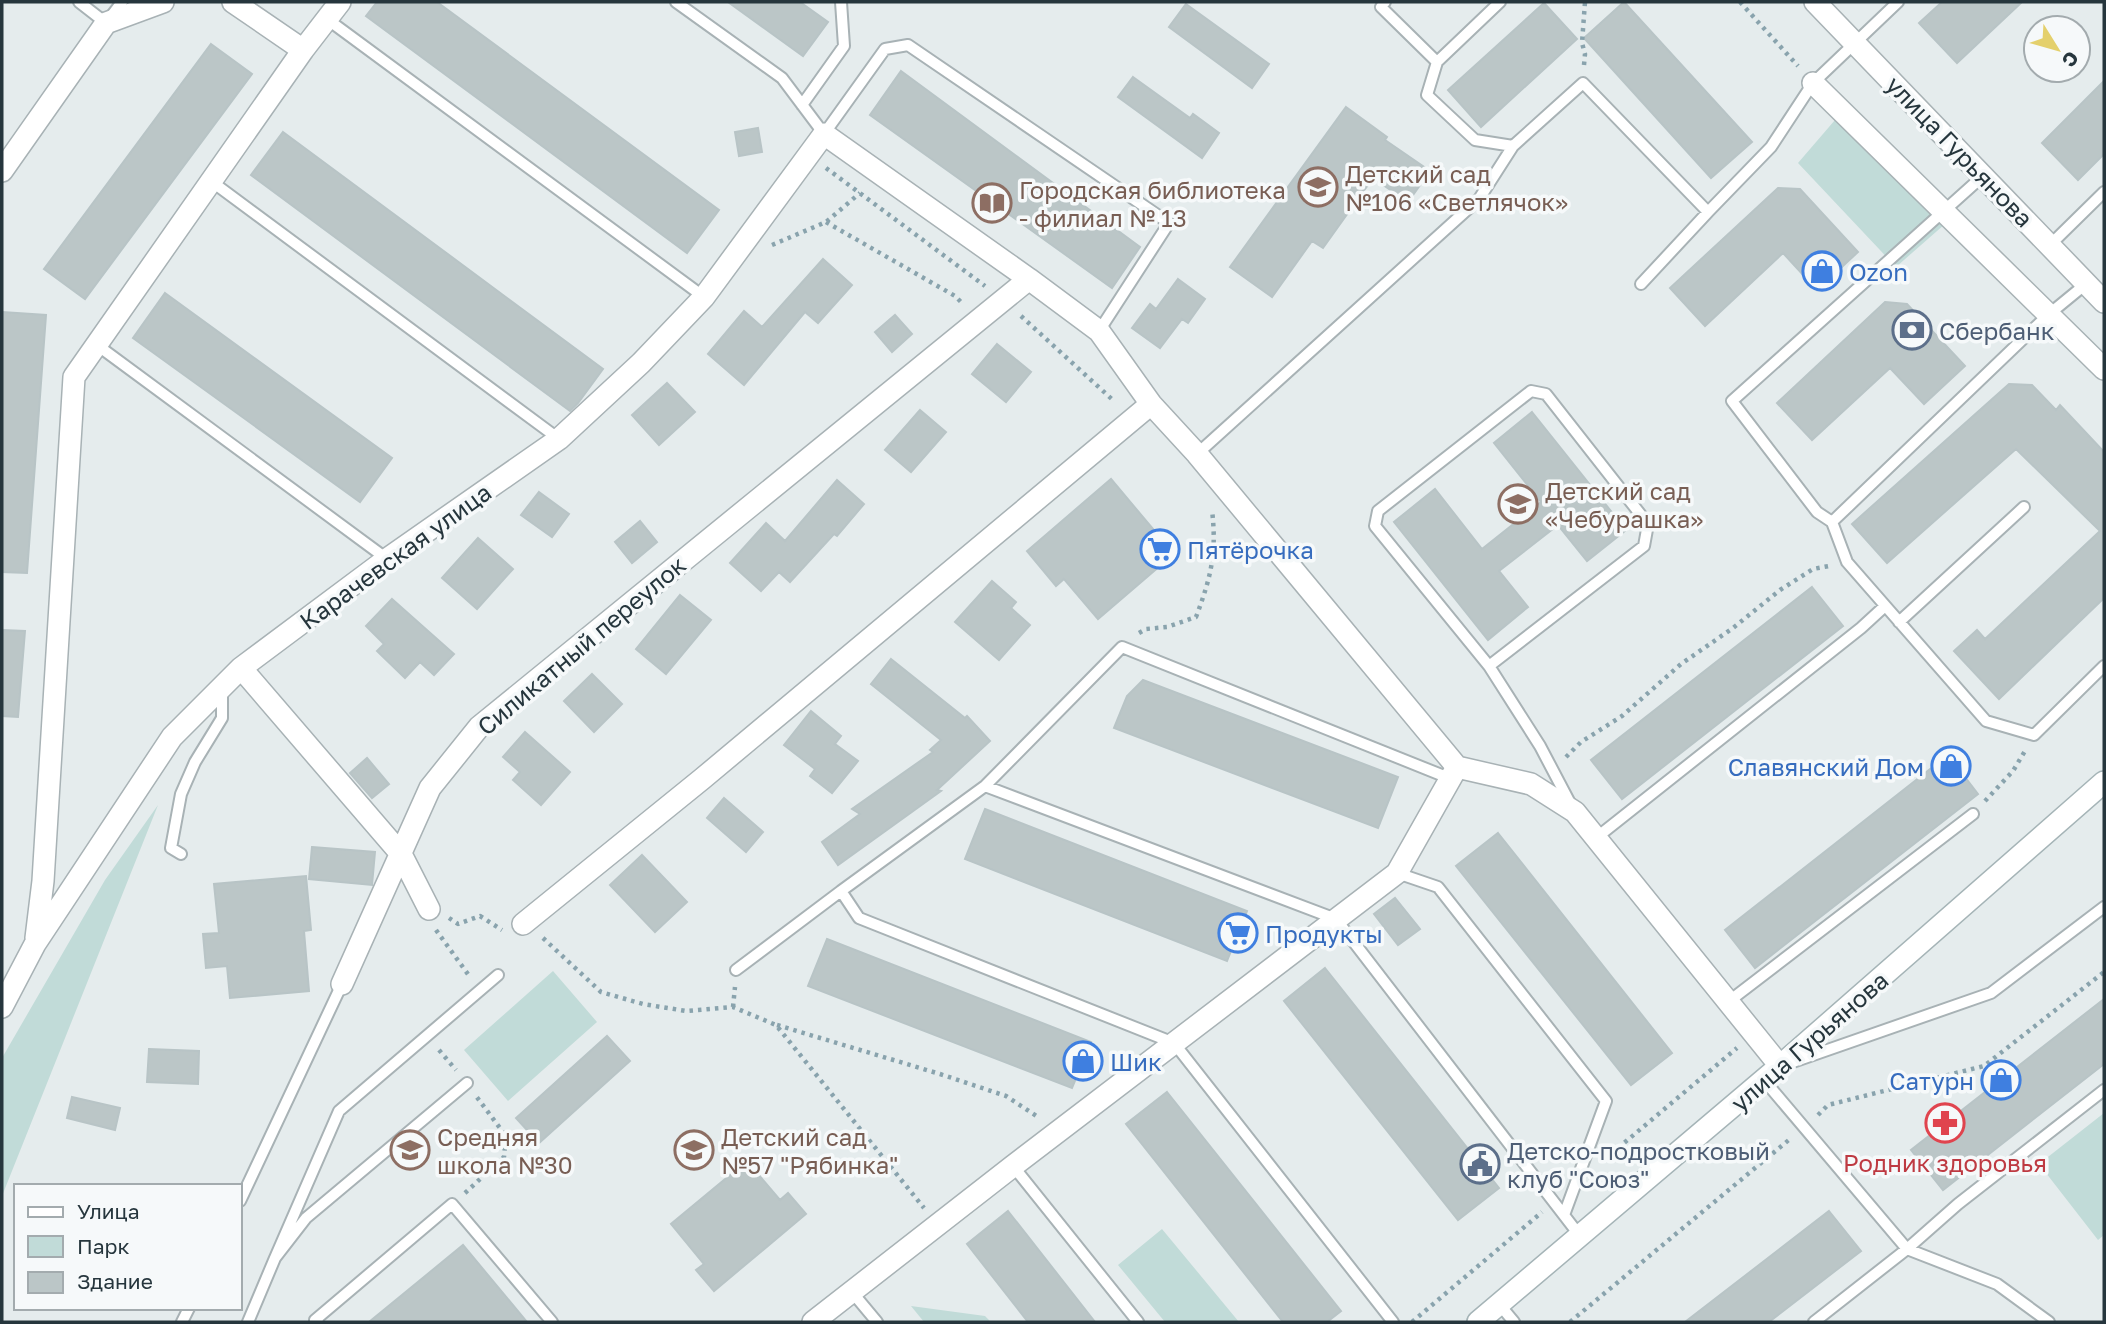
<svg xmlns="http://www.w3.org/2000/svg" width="2106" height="1324" font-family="'Golos Text',sans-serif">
  <rect width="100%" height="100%" fill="#e5eced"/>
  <path fill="#c1dbd8" d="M1835,120L1945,224L1896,267L1798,163Z
    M158,805L2,1196V1058L105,880Z
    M553,971L597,1022L508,1101L464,1050Z
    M2104,1113V1235L2098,1240L2039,1164Z
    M1162,1229L1239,1322H1165L1118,1265Z
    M911,1306L985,1316L991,1322H924Z"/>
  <path fill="#bbc6c7" stroke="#b8c4c6" stroke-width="2" d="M377,2H437L719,210L687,253L366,16Z
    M728,2H800L828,22L803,56Z
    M1624,2L1752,142L1711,178L1584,38Z
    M1942,2H2022L1957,63L1919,23Z
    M1544,3L1577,39L1481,127L1448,90Z
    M1186,4L1269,64L1252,88L1169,27Z
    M211,44L252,74L85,299L44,269Z
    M901,71L1140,247L1112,288L870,115Z
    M1133,77L1190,118L1193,114L1219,133L1202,158L1118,97Z
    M2104,81V154L2078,180L2042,143Z
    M1346,107L1387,137L1385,140L1430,171L1408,202L1373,178L1323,248L1312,241L1272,297L1230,267Z
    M758,128L762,152L739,156L735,132Z
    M283,132L603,369L578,403L570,411L251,175Z
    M1778,188L1800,189L1858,252L1817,290L1783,253L1705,326L1670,288Z
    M823,259L852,285L818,323L805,312L744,385L708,354L744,311L762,327Z
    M1178,279L1205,299L1188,323L1182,319L1160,348L1132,328L1150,304L1156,309Z
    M165,293L392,458L360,502L133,338Z
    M1885,302L1907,304L1965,366L1924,404L1890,368L1812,440L1777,403Z
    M2,312L46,315L27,573L2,572Z
    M895,315L912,334L892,352L875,332Z
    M997,344L1031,372L1006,402L972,374Z
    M667,383L695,412L659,445L632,415Z
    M2009,384L2032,385L2056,410L2060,405L2104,452V598L1999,699L1954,651L1977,630L1985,639L2100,531L2016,449L1887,563L1852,524Z
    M920,410L946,432L911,472L885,450Z
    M1532,412L1626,530L1587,561L1558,525L1499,571L1528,607L1488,640L1394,522L1435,489L1482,549L1541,502L1494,443Z
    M1111,479L1174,554L1098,619L1064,579L1056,586L1027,551Z
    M837,480L864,504L837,536L834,534L790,582L779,572L761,591L730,563L766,523L785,541Z
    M539,492L569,514L552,537L521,515Z
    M640,521L657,542L632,563L615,542Z
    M478,538L513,569L477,609L442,578Z
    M992,581L1016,602L1011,608L1030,625L999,660L955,622Z
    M1812,587L1843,626L1622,799L1591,760Z
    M680,595L711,620L666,674L636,649Z
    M392,599L454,654L434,675L420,662L405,678L377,651L384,644L366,626Z
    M2,630L25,631L18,717L2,716Z
    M891,659L965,718L967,716L990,741L937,790L941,791L838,865L822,842L860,814L852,809L933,752L930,750L941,740L871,684Z
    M592,674L622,704L594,732L564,701Z
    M1143,680L1398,777L1378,828L1114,728L1127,696Z
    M811,711L841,736L835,744L858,761L832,793L810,776L815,769L784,745Z
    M525,732L570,772L541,805L513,780L520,772L503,757Z
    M1948,755L1978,794L1755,968L1725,930Z
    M367,758L389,784L372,798L350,773Z
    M724,798L763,832L746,852L707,818Z
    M985,809L1247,911L1227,961L965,859Z
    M1498,833L1672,1053L1631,1085L1456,866Z
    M312,847L375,852L372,885L309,879Z
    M642,855L687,902L655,932L610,885Z
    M306,876L311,930L304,931L309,991L230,998L227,966L206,968L203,934L219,933L214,884Z
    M1395,898L1420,929L1398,945L1374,914Z
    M827,939L1091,1042L1072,1088L808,986Z
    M1325,968L1499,1188L1458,1220L1284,1001Z
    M2104,999V1064L1943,1190L1911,1150Z
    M607,1036L630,1061L539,1143L516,1118Z
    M149,1049L199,1051L198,1084L147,1082Z
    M1167,1092L1341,1311L1327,1322H1283L1126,1124Z
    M72,1097L120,1108L115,1130L67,1118Z
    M747,1161L780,1200L788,1193L806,1214L714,1291L696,1270L704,1264L671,1224Z
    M1008,1211L1095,1322H1028L967,1244Z
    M1829,1211L1861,1251L1769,1322H1685Z
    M463,1245L527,1322H369Z"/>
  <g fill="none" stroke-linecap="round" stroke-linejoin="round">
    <g stroke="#a8b2b5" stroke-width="14">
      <path id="lane" d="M79,2L106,23L122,2
        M676,2L782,78L824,134L885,49L908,45L1169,223L1099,331
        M1385,2L1381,7L1437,62
        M1500,2L1437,62L1427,95L1475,140L1513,146
        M327,19L704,297
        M802,105L844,46L841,2
        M211,181L559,439
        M2050,245L2104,192
        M2087,283L2048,315L1832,522L1847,562L1986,721L2034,735L2104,666
        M1641,284L1708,212
        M97,345L387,559
        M1197,454L1479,199L1513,146L1583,83L1708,212L1771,147L1813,83L1898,2
        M1832,522L1817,512L1732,401L1984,175
        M1899,622L2024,507
        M1489,666L1644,546L1648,524L1546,394L1531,391L1378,511L1375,526L1489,666L1540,746L1570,803
        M985,786L1122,647L1449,778
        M1596,838L1861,628L1885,606
        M181,854L171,848L181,794L195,762L222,718V689
        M1397,873L1438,887L1606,1101L1564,1215
        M736,970L841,891
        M1728,1002L1973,814
        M1793,1062L1991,993L2104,907
        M1764,1080L1907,1249L1997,1284L2049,1322
        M1013,1166L1138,1322
        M240,1201L342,984
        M275,1258L339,1111L498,975
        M852,1292L877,1322
        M1499,1304L1514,1322
        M182,1322L189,1308
        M248,1322L275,1258L306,1218L467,1083
        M318,1322L315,1320L452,1204L552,1322
        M1393,1322L1174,1043L859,918L841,891L985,786L1336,919L1580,1236
        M1814,1322L1907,1249L1958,1204L2104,1090"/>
    </g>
    <g stroke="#a8b2b5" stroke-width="24">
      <path id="street" d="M233,2L303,50L340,2
        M1815,2L2104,302
        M1813,83L2104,369
        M2,171L106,23L163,2
        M241,668L401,854L429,909
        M523,924L702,779L1151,404
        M36,938L43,881L74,377L303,50
        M342,984L430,788L479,727L1029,279
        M2,1007L35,944L172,737L241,668L387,559L559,439L641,363L704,297L824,134L1029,279L1099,331L1151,404L1197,454L1457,767L1531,784L1575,812L1780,1066
        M813,1322L1013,1166L1397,873L1457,767"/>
    </g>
    <g stroke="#a5b4b7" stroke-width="24">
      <path id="secondary" d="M1478,1322L1780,1066L2104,782"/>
    </g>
    <path stroke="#89a3ad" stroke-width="4.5" stroke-dasharray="3.5 5" stroke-linecap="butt" d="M1740,2L1798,66
      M1584,65L1585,54L1582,43L1585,2
      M826,168L985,286
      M826,222L955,296L963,304
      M772,245L826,222L860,193
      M1021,316L1115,402
      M1139,633L1146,629L1167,627L1196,617C1211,577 1217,553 1212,510
      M1566,757L1581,742L1622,716L1681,664L1733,628L1780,590L1813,569L1829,566
      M1985,801L2013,771L2025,751
      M449,918L458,924L480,916L502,930
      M436,930L470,977
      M543,938L601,992L643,1004L686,1011L733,1007L776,1025L924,1208
      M733,1007L735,987
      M777,1025L940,1074L1006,1096L1038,1117
      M439,1050L456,1070
      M1818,1115L1828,1105L1984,1066L2104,972
      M1605,1159L1737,1048
      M465,1193L504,1157L506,1136L476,1096
      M1412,1322L1542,1212
      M1570,1322L1790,1139"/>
    <use href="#lane" stroke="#fff" stroke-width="10"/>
    <use href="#street" stroke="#fff" stroke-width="21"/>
    <use href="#secondary" stroke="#fff" stroke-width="21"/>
  </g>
  <defs>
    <g id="school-ring" transform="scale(2.0125)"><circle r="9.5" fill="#f6f9fa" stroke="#8d6e63" stroke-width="1.5"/><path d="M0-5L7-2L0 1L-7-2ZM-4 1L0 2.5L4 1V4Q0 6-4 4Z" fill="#8d6e63"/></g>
    <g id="library-ring" transform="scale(2.0125)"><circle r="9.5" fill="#f6f9fa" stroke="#8d6e63" stroke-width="1.5"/><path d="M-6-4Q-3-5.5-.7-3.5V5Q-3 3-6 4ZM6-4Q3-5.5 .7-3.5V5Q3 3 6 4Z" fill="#8d6e63"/></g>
    <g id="shop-ring" transform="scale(2.0125)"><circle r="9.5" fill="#f6f9fa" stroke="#3f7fe0" stroke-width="1.5"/><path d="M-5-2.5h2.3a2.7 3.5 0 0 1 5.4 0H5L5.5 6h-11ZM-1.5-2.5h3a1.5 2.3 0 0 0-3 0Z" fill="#3f7fe0"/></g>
    <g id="bank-ring" transform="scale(2.0125)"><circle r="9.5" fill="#f6f9fa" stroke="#5c6f8a" stroke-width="1.5"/><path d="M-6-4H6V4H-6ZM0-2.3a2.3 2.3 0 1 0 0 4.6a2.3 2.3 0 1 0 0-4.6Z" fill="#5c6f8a"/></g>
    <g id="supermarket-ring" transform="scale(2.0125)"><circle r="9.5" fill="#f6f9fa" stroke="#3f7fe0" stroke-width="1.5"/><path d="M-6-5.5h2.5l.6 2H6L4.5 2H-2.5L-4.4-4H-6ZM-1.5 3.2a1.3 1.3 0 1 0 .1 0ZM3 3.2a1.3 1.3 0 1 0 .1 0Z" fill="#3f7fe0"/></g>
    <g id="pharmacy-ring" transform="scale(2.0125)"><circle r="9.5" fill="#f6f9fa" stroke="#e0444e" stroke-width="1.5"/><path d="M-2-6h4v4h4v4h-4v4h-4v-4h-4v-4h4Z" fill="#e0444e"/></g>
    <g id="civic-ring" transform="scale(2.0125)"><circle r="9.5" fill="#f6f9fa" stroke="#5c6f8a" stroke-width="1.5"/><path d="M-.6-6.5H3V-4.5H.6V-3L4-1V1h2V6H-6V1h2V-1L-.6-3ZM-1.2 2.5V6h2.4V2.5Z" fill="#5c6f8a"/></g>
  </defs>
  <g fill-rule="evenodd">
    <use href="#school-ring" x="1318" y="187"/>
    <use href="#library-ring" x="992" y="203"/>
    <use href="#shop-ring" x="1822" y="271"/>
    <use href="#bank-ring" x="1912" y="330"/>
    <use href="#school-ring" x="1518" y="504"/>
    <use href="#supermarket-ring" x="1160" y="549"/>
    <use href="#shop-ring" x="1951" y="766"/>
    <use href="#supermarket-ring" x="1238" y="933"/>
    <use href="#shop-ring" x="1083" y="1061"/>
    <use href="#shop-ring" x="2001" y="1080"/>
    <use href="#pharmacy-ring" x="1945" y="1123"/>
    <use href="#school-ring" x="410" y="1150"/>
    <use href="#school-ring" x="694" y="1150"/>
    <use href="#civic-ring" x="1480" y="1164"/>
  </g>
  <g text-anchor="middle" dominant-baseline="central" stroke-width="7" stroke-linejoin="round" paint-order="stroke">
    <g font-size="24" fill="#26363d" stroke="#f6f9fa">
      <text transform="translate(1960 151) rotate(46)">улица Гурьянова</text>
      <text transform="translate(395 556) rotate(-36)">Карачевская улица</text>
      <text transform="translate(581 645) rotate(-40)">Силикатный переулок</text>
      <text transform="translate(1809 1041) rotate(-41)">улица Гурьянова</text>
    </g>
    <g font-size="24" fill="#785e54" stroke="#f6f9fa" text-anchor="start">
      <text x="1345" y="173">Детский сад<tspan x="1345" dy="28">№106 «Светлячок»</tspan></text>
      <text x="1019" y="189">Городская библиотека<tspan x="1019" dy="28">- филиал № 13</tspan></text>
      <text x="1545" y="490">Детский сад<tspan x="1545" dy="28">«Чебурашка»</tspan></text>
      <text x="437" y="1136">Средняя<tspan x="437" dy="28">школа №30</tspan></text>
      <text x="721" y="1136">Детский сад<tspan x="721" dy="28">№57 "Рябинка"</tspan></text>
    </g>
    <g font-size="24" fill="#366cbe" stroke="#f6f9fa" text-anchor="start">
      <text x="1849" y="271">Ozon</text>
      <text x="1187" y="549">Пятёрочка</text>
      <text x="1924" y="766" text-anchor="end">Славянский Дом</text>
      <text x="1265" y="933">Продукты</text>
      <text x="1110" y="1061">Шик</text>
      <text x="1974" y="1080" text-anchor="end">Сатурн</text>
    </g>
    <g font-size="24" fill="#4e5e75" stroke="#f6f9fa" text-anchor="start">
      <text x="1939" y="330">Сбербанк</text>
      <text x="1507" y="1150">Детско-подростковый<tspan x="1507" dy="28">клуб "Союз"</tspan></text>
    </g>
    <g font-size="24" fill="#be3a42" stroke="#f6f9fa">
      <text x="1945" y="1162">Родник здоровья</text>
    </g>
  </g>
  <rect width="2106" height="1324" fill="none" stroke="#26363d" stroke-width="7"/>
  <rect x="14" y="1184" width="228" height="126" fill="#f6f9fa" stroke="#a3abae" stroke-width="2"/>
  <rect x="28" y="1207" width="35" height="10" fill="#ffffff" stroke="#a3abae" stroke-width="2"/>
  <text x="77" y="1219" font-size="21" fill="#26363d">Улица</text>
  <rect x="28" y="1236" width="35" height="21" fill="#c1dbd8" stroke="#a3abae" stroke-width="2"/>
  <text x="77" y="1254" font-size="21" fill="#26363d">Парк</text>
  <rect x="28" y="1272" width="35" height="21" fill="#bbc6c7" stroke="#a3abae" stroke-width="2"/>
  <text x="77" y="1289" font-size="21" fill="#26363d">Здание</text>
  <g transform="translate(2057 49) rotate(127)"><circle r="33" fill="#f6f9fa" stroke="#a3abae" stroke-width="2"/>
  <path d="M0-5L12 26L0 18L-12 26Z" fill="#e4d06c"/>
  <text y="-10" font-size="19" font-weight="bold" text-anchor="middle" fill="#26363d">С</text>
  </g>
</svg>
